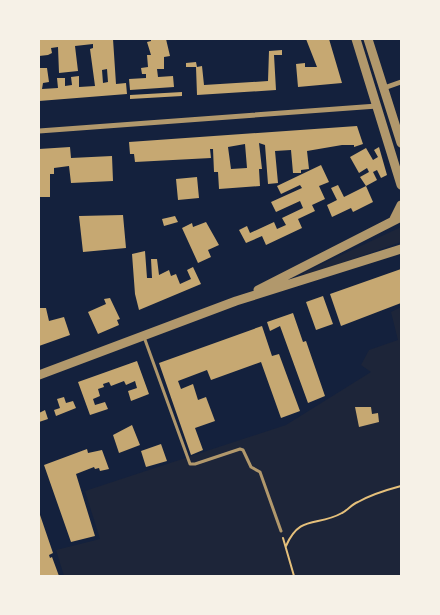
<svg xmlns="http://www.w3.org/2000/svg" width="440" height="615" font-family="'Asap Condensed',sans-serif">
  <rect width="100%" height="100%" fill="#14213d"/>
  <path fill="#1d2539" d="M401,227V242L305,276L303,273Z
    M401,307V576H64L56,550L100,539L85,491L286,425L371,372L361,365L369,350L398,340L391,312Z"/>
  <path fill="#c6a872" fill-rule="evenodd" d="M39,39H113L116,84L126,83L127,94L39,101V68H47L49,82L43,83L42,89L58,88L57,78H65V86L72,85L71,77L79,76V87L95,86L90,49L93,48V44L75,46L78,71L59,73L58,47L51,48L52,53L48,55L39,56ZM107,69L108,82L103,83L102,70Z
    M151,39H166L170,56L164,57V69H157L158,77L173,76L174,87L130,90L129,79L146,78V74H142L141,68L148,67L147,55H151L147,42L151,41Z
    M306,39H329L342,83L298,87L296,64L305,63V67H317Z
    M282,50V55H274L276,90L197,95L196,67H186V63L196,62L197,67L202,66L204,85L268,81L269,51Z
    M182,92V96L130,99V95Z
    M357,126L363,144L354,147V145H342L307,151L309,169L301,170V173H293L291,150L275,151L278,183L268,184L265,145L259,143L262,169H259L260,186L219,189L218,172H214L213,149H210L211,158L135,162L134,154H130L129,142ZM245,144L247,168L231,169L228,147Z
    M70,147L71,158L112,156L113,181L71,183L69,166L54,168V174H50V197H39V149Z
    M379,147L387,175L381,178L377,170L373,172L377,180L366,186L360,177L369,172L367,168L359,173L350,157L366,148L373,160L378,157L374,150Z
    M321,165L329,182L319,186L325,199L312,205L315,211L298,219L302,228L266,245L262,236L246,243L239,230L247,226L250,233L274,222L277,229L286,225L282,218L303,208L300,201L276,212L271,202L302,188L300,185L281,194L277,186Z
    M197,177L199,198L178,200L176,179Z
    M338,185L344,197L366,186L373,202L353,212L351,208L332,217L327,205L337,200L331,188Z
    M123,215L126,248L83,252L79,216Z
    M175,216L178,222L164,226L162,219Z
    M206,222L219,245L208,250L211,257L198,263L182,228L192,223L193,227Z
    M145,251L147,278H152L151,259H157L159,275L169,270L171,276L176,274L180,284L191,279L187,270L193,267L201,284L139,310L135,294L132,254Z
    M401,269V303L341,326L330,294Z
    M323,296L333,324L316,330L306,302Z
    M110,298L120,319L117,320L119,325L98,334L88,312L106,304L104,299Z
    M39,308H46L49,321L64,317L70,335L39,346Z
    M293,313L303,342L306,341L325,396L308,403L280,326L270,331L267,322Z
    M262,326L272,356L279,354L300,411L281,418L261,362L211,380L207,370L178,381L181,389L193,384L198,400L206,397L215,421L195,428L203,450L191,455L159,363Z
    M137,361L149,394L131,401L128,391L137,388L135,381L126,385L124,381L111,386L109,382L103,384L104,387L98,389L100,396L93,399L95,405L105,402L108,409L90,415L78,382Z
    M64,397L66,403L73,401L76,408L56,416L54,410L60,408L57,399Z
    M355,407H371L372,414L378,413L379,422L359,427Z
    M45,410L48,419L39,422V413Z
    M132,425L140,445L119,453L113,435Z
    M161,444L167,461L146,467L141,451Z
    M87,449L88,453L102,450L109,469L100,471L99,468L95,469L94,467L76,474L95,536L71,542L44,465Z
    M39,512L53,553L49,555L50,558L52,557L59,576H39Z"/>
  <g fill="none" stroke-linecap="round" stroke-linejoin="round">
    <path stroke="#e5c07b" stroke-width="2" d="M283,538L294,576
      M286,546C300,514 317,527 342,513C348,510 352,504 358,502C372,494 386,490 401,486"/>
    <path stroke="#b1986c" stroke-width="3" d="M144,337L190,464H195L240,449L243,450L251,467L260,472L281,531"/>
    <path stroke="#b1986c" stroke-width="5" d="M384,88L401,82
      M39,131L377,106"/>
    <path stroke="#b1986c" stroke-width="9" d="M356,39L401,185
      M368,39L401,143
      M394,219L401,205
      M258,290L401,217
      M39,375L236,301L401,249"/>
  </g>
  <rect width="440" height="615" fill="none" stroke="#f6f1e7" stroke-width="80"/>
</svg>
